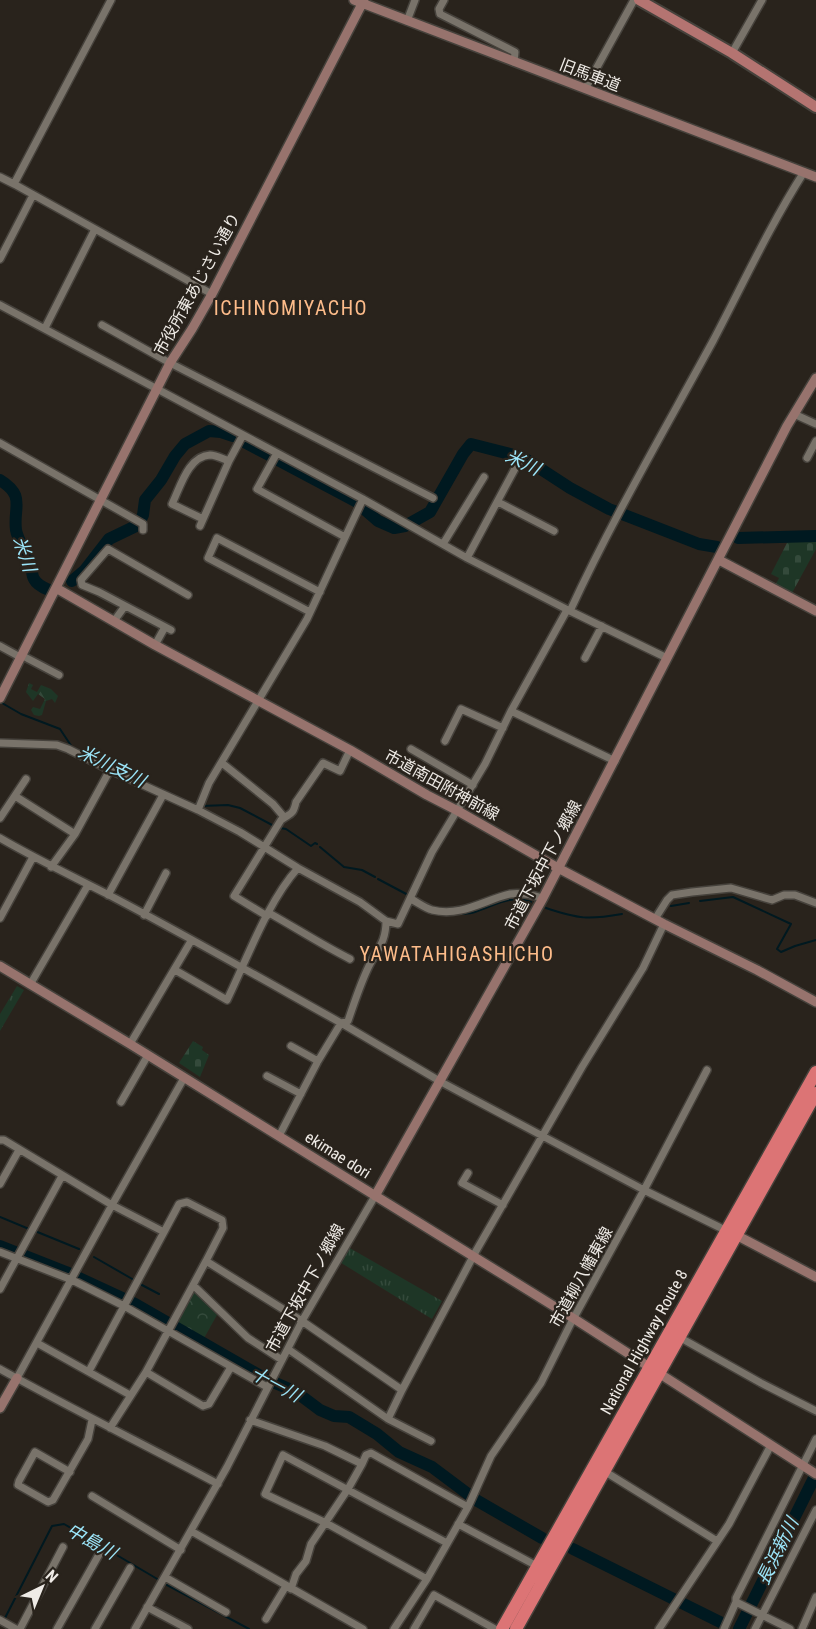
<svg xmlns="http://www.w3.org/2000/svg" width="816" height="1629" font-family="'Roboto Condensed','Noto Sans JP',sans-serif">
  <defs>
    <pattern id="grass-tufts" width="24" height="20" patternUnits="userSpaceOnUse" patternTransform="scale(1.5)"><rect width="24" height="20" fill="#1e3626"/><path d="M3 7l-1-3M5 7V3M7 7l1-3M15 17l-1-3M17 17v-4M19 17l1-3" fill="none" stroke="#344a3b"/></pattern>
    <pattern id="forest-firs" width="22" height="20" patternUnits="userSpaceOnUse" patternTransform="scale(1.5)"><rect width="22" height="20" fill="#1e3626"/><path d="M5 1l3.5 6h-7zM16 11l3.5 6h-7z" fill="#344a3b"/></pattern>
    <pattern id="cemetery-stones" width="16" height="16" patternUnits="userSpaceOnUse" patternTransform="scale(1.5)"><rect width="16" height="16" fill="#1e3626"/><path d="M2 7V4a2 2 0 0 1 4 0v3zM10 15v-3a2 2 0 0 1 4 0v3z" fill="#344a3b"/></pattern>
    <pattern id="park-crowns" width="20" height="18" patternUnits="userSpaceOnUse" patternTransform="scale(1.5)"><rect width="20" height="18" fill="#1e3626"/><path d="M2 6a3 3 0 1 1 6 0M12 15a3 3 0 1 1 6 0" fill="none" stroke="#344a3b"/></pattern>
  </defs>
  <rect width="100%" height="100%" fill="#29231c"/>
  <path fill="url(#grass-tufts)" d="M17,986L24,990L0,1031V1014Z
    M348,1247L442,1301L432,1319L338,1261Z"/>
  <path fill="url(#forest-firs)" d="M29,683L33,685L31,689L37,692L41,685L51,689L58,696L55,703L52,699L46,701L42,715L39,716L34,715L31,710L33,707L40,709L45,699L38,694L33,701L26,692Z"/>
  <path fill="url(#cemetery-stones)" d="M805,540L816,541V549L792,593L776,584L779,578L771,574L788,541Z
    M193,1041L203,1047L202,1050L209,1055L200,1077L179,1063Z"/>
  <path fill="url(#park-crowns)" d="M194,1290L217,1315L203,1340L176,1325Z"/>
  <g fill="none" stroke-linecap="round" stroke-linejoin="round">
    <path stroke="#001920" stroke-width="2" d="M2,703L21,714L60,729L72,747L89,755L106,760L115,769
      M201,806L228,805L240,808L274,826
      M280,828L286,829L311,846L315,843L317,844
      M320,847L344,867L362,870L375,877
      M378,879L410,896
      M700,901L733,897L791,924L777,949L781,952L795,946L816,940
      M671,906L689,903
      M546,908C579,919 588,920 622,914
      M456,914C462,914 469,914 475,912C494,906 511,894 531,902
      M0,1217L29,1229
      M35,1231L79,1249
      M94,1257L134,1280
      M140,1284L159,1294
      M167,1585L249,1629
      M5,1618L52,1526L64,1524L159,1580"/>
    <path stroke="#001920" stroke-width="12" d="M246,443L271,456
      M276,459L357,502
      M0,480C26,496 13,507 16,530C18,542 28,553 31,565C32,570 32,576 34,579C37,585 44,588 49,590
      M363,508L378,521L394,528L405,526L430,512L463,454L471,444L514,455L527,460L570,488L609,509L699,544L717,547
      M738,538L816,536
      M72,581L85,570L109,539L138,525L143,515L145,500L161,480L175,456L185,444L209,431L221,432L233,436
      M0,1246L66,1272L135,1304L264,1378L296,1392L320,1410L334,1416L349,1417L377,1434L399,1452L432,1467L476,1500L542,1538
      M573,1549L720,1622
      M739,1629L816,1474"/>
    <g stroke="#46423c" stroke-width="10">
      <path id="street" d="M444,0L439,9L440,14L515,52L514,62
        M407,21L415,0
        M732,53L762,0
        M585,89L634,0
        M0,177L14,184L111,0
        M14,184L212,294
        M0,259L33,195
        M0,305L363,499L467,558L570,611L667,658
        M102,325L170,363L433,498
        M45,328L95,229
        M794,414L816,424
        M0,443L143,524V530
        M277,453L257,489L345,537
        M807,458L816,441
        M498,502L554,531
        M203,519L172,504C180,488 188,456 210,455C216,455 223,459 229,461
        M200,526L229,461L243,435
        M443,544L484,477
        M467,558L518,463
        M570,611C613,518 664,431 713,341C743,284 769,227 804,172
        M310,612L208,558L217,538L320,592
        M114,621L125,606
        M171,630L99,592L82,585L81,580L108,549L188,595
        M155,645L165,627
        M0,646L20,657
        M21,655L59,675
        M585,658L602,626
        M511,711L615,761
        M445,741L461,709L503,728
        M0,743L57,745L68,749L110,770L198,810L240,832L298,868L360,902L386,921C386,943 377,949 368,968C360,985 354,1003 348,1021L341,1023
        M411,749L473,785
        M222,763L273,804L284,817
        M15,796L75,834L51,867
        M198,810L209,783L307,619L363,499
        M0,818L26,779
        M75,834L110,770
        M0,838C36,859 72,876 109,895C187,936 264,980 341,1023L318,1061L279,1136
        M108,895L163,795
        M411,899C417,902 425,908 432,910C462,917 484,900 510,894C521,892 533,895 543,898
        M269,913C296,928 322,945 350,959
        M144,915L166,873
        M267,916L234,896L281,820C290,813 293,816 296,802L323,763L340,771L350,750
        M0,918L33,857
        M655,919L667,900L672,895L692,892L731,888L772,900L784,895H795L816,903
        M386,921L398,924L432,852L485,764L511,711L567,610
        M175,970L227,1000C247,959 268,901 298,868
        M31,983L88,885
        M341,1023L443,1083L644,1190L729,1232
        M130,1044L191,941
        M291,1046L318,1061
        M267,1076L301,1094
        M121,1102L148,1055
        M0,1140H4L112,1205L184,1078
        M468,1173L462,1183L503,1205
        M0,1184L19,1150
        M0,1252L72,1280L124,1306L267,1387
        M206,1261L146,1372L203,1406L209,1404L231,1367
        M193,1285L248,1338L282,1360
        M0,1289L62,1176
        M679,1337L761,1383L816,1411
        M37,1343L130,1395
        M288,1349L388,1419
        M0,1369C72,1409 145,1445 218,1484
        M89,1371L164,1232
        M17,1378L112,1205L164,1232L179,1204L187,1202L222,1220L223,1228L206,1261L302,1321L402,1390L388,1419L431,1441
        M402,1390L476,1251L582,1067L643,968L664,924
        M250,1420L325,1446L362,1464L366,1455L371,1453L468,1507
        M110,1428L146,1372
        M604,1471L717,1541
        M70,1472L35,1452L19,1481L18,1485L48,1502L53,1500L88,1439L92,1420
        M92,1496L181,1550
        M458,1524L537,1566
        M191,1531L363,1629
        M165,1577L226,1612
        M427,1579L326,1523L265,1494L283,1455L447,1543
        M291,1589L296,1574L306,1561L311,1544L348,1489L362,1464
        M736,1602L790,1629
        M147,1607L188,1629
        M266,1619L286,1586
        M0,1620L16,1629
        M20,1629L63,1547
        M57,1629L101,1551
        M95,1629L130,1568
        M135,1629L227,1467L302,1321L375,1196
        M394,1629L427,1579L468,1507L491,1456L541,1383L571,1323L644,1190L707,1070
        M414,1629L434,1595L495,1629
        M659,1629L729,1524L771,1445
        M724,1629L736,1602V1598L816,1439
        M755,1629L816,1510
        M802,1629L816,1597"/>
    </g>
    <g stroke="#46423c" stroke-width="12">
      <path id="secondary" d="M354,0L816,177
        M719,560L816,611
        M56,588L155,645L350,750L427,795L458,811L558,868L664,924L757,970L816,1002
        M0,698L170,363L192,329L212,294L364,0
        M0,966L130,1044L573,1318L816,1474
        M375,1196L543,898L787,426L816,378
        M736,1235L816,1277
        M0,1408L17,1378"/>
    </g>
    <g stroke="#46423c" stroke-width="14">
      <path id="primary" d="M639,0L732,53L816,107"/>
    </g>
    <g stroke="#46423c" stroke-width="15">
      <path id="highway" d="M502,1629L816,1072
        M516,1629L816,1093"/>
    </g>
    <use href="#street" stroke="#79736a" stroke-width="7"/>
    <use href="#secondary" stroke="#97736d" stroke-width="9"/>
    <use href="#primary" stroke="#b47471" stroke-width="10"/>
    <use href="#highway" stroke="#dc7475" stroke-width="12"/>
  </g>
  <g text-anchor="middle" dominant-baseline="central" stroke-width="4.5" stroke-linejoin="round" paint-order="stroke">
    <g font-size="16" fill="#efebe6" stroke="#29231c">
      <text transform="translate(590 75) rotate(21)">旧馬車道</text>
      <text transform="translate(197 284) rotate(-61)">市役所東あじさい通り</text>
      <text transform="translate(442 785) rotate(29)">市道南田附神前線</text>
      <text transform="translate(543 865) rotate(-62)">市道下坂中下ノ郷線</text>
      <text transform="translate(338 1155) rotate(32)">ekimae dori</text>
      <text transform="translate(581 1277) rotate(-61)">市道柳八幡東線</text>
      <text transform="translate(305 1288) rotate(-61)">市道下坂中下ノ郷線</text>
      <text transform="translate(644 1342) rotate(-61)">National Highway Route 8</text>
    </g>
    <g font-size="18" font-style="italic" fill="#9ce6fa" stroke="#29231c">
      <text transform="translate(523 462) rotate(25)">米川</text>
      <text transform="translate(25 554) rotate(71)">米川</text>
      <text transform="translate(112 766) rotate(26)">米川支川</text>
      <text transform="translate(276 1384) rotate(28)">十一川</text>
      <text transform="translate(92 1541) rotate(29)">中島川</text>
      <text transform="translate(777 1551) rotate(-64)">長浜新川</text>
    </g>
    <g font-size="20" letter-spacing="1.5" fill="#fdbc8a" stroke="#29231c">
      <text x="291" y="308">ICHINOMIYACHO</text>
      <text x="457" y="954">YAWATAHIGASHICHO</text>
    </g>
  </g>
  <g transform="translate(42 1587) rotate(43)" stroke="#29231c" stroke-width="4.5" paint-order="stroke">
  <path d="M0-4.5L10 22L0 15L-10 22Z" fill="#efebe6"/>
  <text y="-9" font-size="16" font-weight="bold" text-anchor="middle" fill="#efebe6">N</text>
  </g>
</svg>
